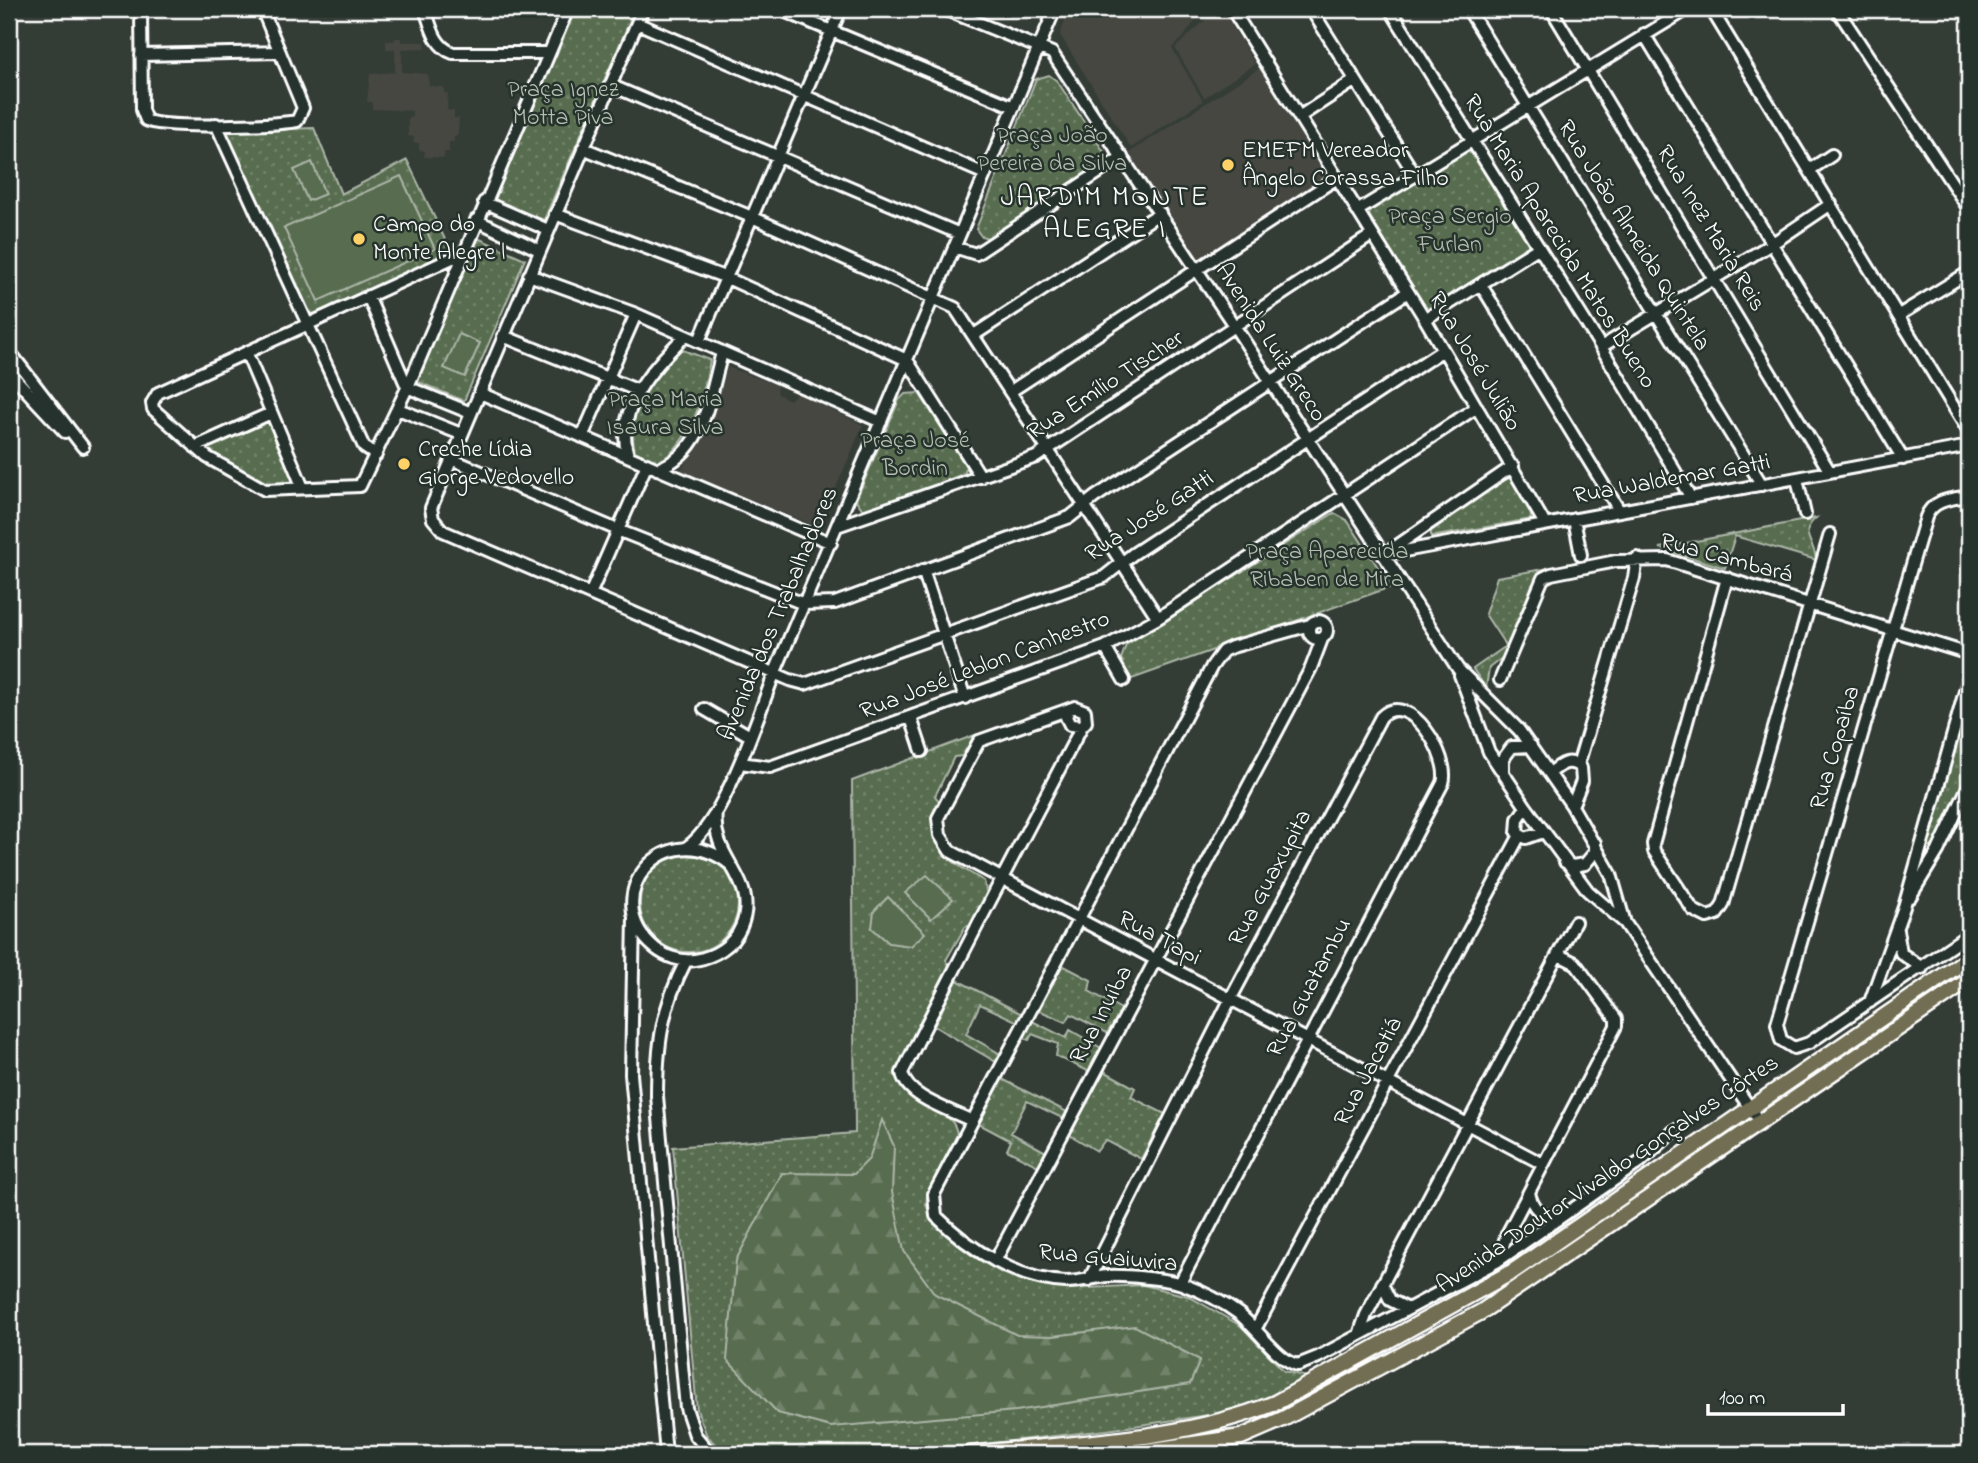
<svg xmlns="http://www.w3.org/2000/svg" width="1978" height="1463" font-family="'Indie Flower',sans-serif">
  <defs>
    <pattern id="grass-dots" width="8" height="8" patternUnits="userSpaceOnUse" patternTransform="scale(1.75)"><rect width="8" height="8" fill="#586d50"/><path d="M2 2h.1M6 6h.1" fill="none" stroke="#71836a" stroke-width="1.8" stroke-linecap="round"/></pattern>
    <pattern id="forest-firs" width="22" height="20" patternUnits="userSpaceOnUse" patternTransform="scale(1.75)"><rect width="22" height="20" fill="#586d50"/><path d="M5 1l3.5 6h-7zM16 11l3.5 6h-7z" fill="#71836a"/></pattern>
  </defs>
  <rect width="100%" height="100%" fill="#343c36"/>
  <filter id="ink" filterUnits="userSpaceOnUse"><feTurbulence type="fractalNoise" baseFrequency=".0143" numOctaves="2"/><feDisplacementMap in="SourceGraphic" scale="14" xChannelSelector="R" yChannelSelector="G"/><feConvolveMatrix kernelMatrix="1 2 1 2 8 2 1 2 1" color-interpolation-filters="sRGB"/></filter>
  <g filter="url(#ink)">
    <path fill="#454741" d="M1069,9H1203L1183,38L1172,48L1203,101L1131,148L1060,35Z
      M1217,9H1222L1255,64L1204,98L1175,48Z
      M395,38H401V42H425L426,48L402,49V72L428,74L429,86L444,87V93H448L447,110L454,111V118H459L458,135L454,137V142H449V152H444V158L424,157L425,151L419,150V143H413L414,137L408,136V118L412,117V111L372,109V102H367L370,74L395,72V49H386V41H394Z
      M1260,68L1326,177L1200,262L1129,153Z
      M728,367L777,385L778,394L790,400L797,393L863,425L819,527L679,472L707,434Z"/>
    <path fill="url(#grass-dots)" stroke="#acb6a8" stroke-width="2" d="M573,9H635L544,220L491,199Z
      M1049,75L1057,81L1108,158L991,239L981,236L976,229L1036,79Z
      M314,128L341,194L407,160L452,254L309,319L225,131Z
      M1465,151L1476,155L1529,240L1527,252L1434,311H1427L1369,215L1372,208Z
      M473,236L525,259L464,401L416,381Z
      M680,349L710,360C703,400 692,440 658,464L635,451L630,423L654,375Z
      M919,393L966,466L965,473L923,491L863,510L856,500L899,400L905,394Z
      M269,418L297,485L267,487L202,447Z
      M1510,478L1530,508L1531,519L1431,537V531L1438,526L1497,483Z
      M1334,513L1347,520L1391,587L1129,680L1121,659L1126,645Z
      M1816,518C1797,534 1816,543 1816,560L1735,536L1725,568L1660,548Z
      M1544,569L1531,587L1512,650L1489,668L1486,688L1473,669L1506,646L1485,614L1497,577Z
      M1969,702V775L1936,844L1930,847L1926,842Z
      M975,735L962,756L954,757L935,796L939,801C920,846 950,861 984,881L987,895L972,925L965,927L946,960L950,967L896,1073C899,1110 959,1103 957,1138L927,1196L926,1205L935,1223L970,1254L1002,1273L1042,1286L1069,1289L1143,1285L1188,1296L1241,1326L1284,1371L1307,1377L1264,1399L1228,1412L1107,1430L897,1454H725L707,1436L697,1410L673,1147L855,1133L852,781Z
      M640 903a49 49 0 1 1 98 0a49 49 0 1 1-98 0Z
      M1062,965L1091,980L1089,991L1123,1010L1107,1033L1071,1014L1066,1022L1038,1010Z
      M957,980L1022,1014L1018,1022L980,1004L966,1034L1002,1055L998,1063L934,1026Z
      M1032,1021L1066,1038L1070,1030L1103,1049L1090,1072L1056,1056L1058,1044L1032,1034L1029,1040L1023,1038Z
      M1104,1071L1135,1088L1131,1097L1165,1114L1141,1159L1105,1140L1097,1151L1070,1135Z
      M1002,1079L1069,1113L1066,1120L1027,1101L1011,1133L1046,1152L1038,1166L1007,1150L1011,1141L979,1124Z"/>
    <path fill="url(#forest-firs)" stroke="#acb6a8" stroke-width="2" d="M882,1120L894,1146L892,1192L904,1251L935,1294L1017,1335L1053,1336L1135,1326L1200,1360L1190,1384L1016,1411L831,1427L778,1413L727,1360L736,1260L782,1173L854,1174L869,1159Z"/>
    <path fill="#586d50" stroke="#acb6a8" stroke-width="2" d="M312,162L325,194L308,201L294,170Z
      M401,176L435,249L318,301L284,228Z
      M459,334L480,343L465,377L444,368Z
      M927,875L953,899L931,919L905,893Z
      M888,897L925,933L911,946L889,943L872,928L874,911Z"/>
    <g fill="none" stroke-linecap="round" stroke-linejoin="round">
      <path stroke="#97a6ac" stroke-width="2.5" d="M9,11L11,9"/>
      <g stroke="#fff" stroke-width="16">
        <path id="minor" d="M141,9L142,110L146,120C162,129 274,125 297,121L303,108L262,9
          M425,9C431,26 434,46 453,53H549
          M643,9L431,508L433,519L443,531L790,680L805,684L1104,577L1133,554L1443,350
          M779,9L1014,107
          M944,9L1052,53L1235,327L1458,669L1519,730L1572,806L1611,874L1625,923
          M1232,9L1425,319L1545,524
          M1311,9L1415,175
          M1390,9L1601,347L1691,498
          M1468,9L1762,485
          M1551,9L1830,472
          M1711,9L1969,432
          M1837,9L1969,209
          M637,23L985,174
          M1644,34L1903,459
          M141,55L280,52
          M610,85L960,234
          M1299,117L1354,81
          M216,124L364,447L376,455
          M583,148L754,218L955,308L1158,618
          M1811,169L1832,155
          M484,202L548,230
          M1357,211L1688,9
          M555,214L727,278L907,360L981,477
          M476,220L539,250
          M954,247L976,254L1122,157
          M461,254L158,393L152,403L153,409L207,457L265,490L360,486L410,382L568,9
          M529,275L636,314L881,422
          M1481,285L1619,510
          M368,296L407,387
          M1899,315L1969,272
          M1425,319L1538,248
          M974,335L1160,213
          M503,336L639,391
          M699,341L841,9
          M1601,347L1773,243L1831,204
          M9,351L83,447
          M247,354L303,488
          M9,372L65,432
          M407,387L471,413
          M1011,391L1337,178
          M480,393L831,543
          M398,409L461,434
          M582,437L636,314
          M195,447L271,413
          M628,456C614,409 654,366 685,336
          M451,459L620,531L804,604L835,603L1070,517L1095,497L1408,292
          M657,469C705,453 710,394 722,353
          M1797,479L1805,514
          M1969,496C1952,499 1933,499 1926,517L1777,1024L1781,1040L1794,1048L1809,1043L1969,934
          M1574,519L1581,555
          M840,525L1036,457L1372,235
          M1388,552L1513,466
          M1383,555L1969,446
          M923,570L965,698
          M1727,578L1653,844L1654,851L1693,910L1707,917L1717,914L1723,905L1830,534
          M591,592L647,464
          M1309 630a9 9 0 1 1 18 0a9 9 0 1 1-18 0Z
          M1310,625L1232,647L1223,651L1212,666L934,1194L936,1216C970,1250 1017,1280 1066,1282C1081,1282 1094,1277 1108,1276C1125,1275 1167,1279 1182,1284C1201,1291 1223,1302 1239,1314C1256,1327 1279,1362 1298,1365L1318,1357L1498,1261L1640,1162L1675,1130
          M1105,647L1124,680
          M1460,675L1489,752L1526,807L1588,891L1625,923L1754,1114
          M1500,680L1543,578L1551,574L1616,561L1667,560L1969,654
          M704,709L750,736
          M1069,709L1066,717L1070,725L1082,726
          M911,718L922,751
          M740,763L770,767L1105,647L1158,618L1477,407
          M1578,765L1634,578L1637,558
          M1503,771V759L1512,747L1531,746
          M1550,773C1560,765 1569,757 1581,768L1582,781L1572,806
          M1526,807L1518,819L1517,833L1526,838L1543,832
          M716,812C710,860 761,880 741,927C733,946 714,957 695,960C681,962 666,957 655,948C595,898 665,812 731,865
          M687,847C725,821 757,717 775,672L1055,9
          M1565,862L1572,866L1585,864L1595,852V843
          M1910,897L1938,851L1969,785
          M634,917L631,1074L666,1454
          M1897,930L1901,953L1922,968
          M686,961C662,1007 657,1045 657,1096L686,1408L695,1435L711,1454
          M1870,1002L1904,907L1969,677
          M972,1121C951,1110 907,1098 902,1073C960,956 1022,841 1082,726L1086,722L1085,711L1075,707L979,741L938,818L940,835L950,851L1543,1164
          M1529,1192C1532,1209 1541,1216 1557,1217
          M995,1261L1311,668L1322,639
          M1498,1261L1507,1234L1616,1026V1019L1575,963L1559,955
          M1089,1280L1230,1000L1381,717C1410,688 1451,758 1443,783L1180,1283
          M1382,1284L1390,1300L1408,1309
          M1256,1328L1520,835
          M1359,1335L1366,1315L1575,922"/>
      </g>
      <g stroke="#fff" stroke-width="19">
        <path id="major" d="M970,1454C1071,1443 1181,1441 1275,1403L1512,1272L1969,958
          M1126,1454L1241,1437L1283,1419L1481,1312L1969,980"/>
      </g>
      <use href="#minor" stroke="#26332d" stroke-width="10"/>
      <use href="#major" stroke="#726e52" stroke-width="14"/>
    </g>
  </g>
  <g fill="#ffd166" stroke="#26332d" stroke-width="2.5">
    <circle cx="1228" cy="165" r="7"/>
    <circle cx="359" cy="239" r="7"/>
    <circle cx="404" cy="464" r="7"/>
  </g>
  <g text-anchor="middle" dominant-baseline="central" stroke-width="5" stroke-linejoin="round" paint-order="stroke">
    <g font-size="24" fill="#b4bdb0" stroke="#26332d">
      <text x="563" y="90">Praça Ignez<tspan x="563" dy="28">Motta Piva</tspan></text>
      <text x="1052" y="136">Praça João<tspan x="1052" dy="28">Pereira da Silva</tspan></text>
      <text x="1450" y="217">Praça Sergio<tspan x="1450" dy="28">Furlan</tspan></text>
      <text x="665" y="400">Praça Maria<tspan x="665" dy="28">Isaura Silva</tspan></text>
      <text x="915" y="441">Praça José<tspan x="915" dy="28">Bordin</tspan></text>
      <text x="1327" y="552">Praça Aparecida<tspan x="1327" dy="28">Ribaben de Mira</tspan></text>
    </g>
    <g font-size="24" fill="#fff" stroke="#26332d" text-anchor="start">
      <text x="1242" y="151">EMEFM Vereador<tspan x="1242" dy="28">Ângelo Corassa Filho</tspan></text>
      <text x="373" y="225">Campo do<tspan x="373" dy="28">Monte Alegre l</tspan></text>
      <text x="418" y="450">Creche Lídia<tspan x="418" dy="28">Giorge Vedovello</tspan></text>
    </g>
    <g font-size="24" fill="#fff" stroke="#26332d">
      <text transform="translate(1710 229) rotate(59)">Rua Inez Maria Reis</text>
      <text transform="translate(1633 236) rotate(58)">Rua João Almeida Quintela</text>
      <text transform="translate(1559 242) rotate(58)">Rua Maria Aparecida Matos Bueno</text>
      <text transform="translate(1270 343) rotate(57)">Avenida Luiz Greco</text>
      <text transform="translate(1474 362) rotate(59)">Rua José Julião</text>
      <text transform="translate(1106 386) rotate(-33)">Rua Emílio Tischer</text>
      <text transform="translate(1672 480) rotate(-10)">Rua Waldemar Gatti</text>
      <text transform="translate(1150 517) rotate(-33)">Rua José Gatti</text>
      <text transform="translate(1726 559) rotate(15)">Rua Cambará</text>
      <text transform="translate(779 614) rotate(-67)">Avenida dos Trabalhadores</text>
      <text transform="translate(985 666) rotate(-21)">Rua José Leblon Canhestro</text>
      <text transform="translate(1836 748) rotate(-74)">Rua Copaíba</text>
      <text transform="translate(1271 878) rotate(-62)">Rua Guaxupita</text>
      <text transform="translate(1159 939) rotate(28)">Rua Tapi</text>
      <text transform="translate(1310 988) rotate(-62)">Rua Guatambu</text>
      <text transform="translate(1102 1015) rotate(-62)">Rua Inuíba</text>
      <text transform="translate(1369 1072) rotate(-62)">Rua Jacatiá</text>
      <text transform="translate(1608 1175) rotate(-34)">Avenida Doutor Vivaldo Gonçalves Côrtes</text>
      <text transform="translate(1108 1259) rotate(5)">Rua Guaiuvira</text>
    </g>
    <g font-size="28" letter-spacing="2" fill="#fff" stroke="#26332d">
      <text x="1105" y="198">JARDIM MONTE<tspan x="1105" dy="32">ALEGRE I</tspan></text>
    </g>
  </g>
  <rect width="1978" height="1463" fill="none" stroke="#26332d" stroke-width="35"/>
  <rect x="18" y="18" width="1943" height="1428" fill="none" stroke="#fff" stroke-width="2.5" filter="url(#ink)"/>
  <path d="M1708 1404v10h135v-10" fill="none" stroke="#ffffff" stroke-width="3.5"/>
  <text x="1719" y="1404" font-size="21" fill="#ffffff" stroke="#26332d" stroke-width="5" paint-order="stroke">100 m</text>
</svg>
